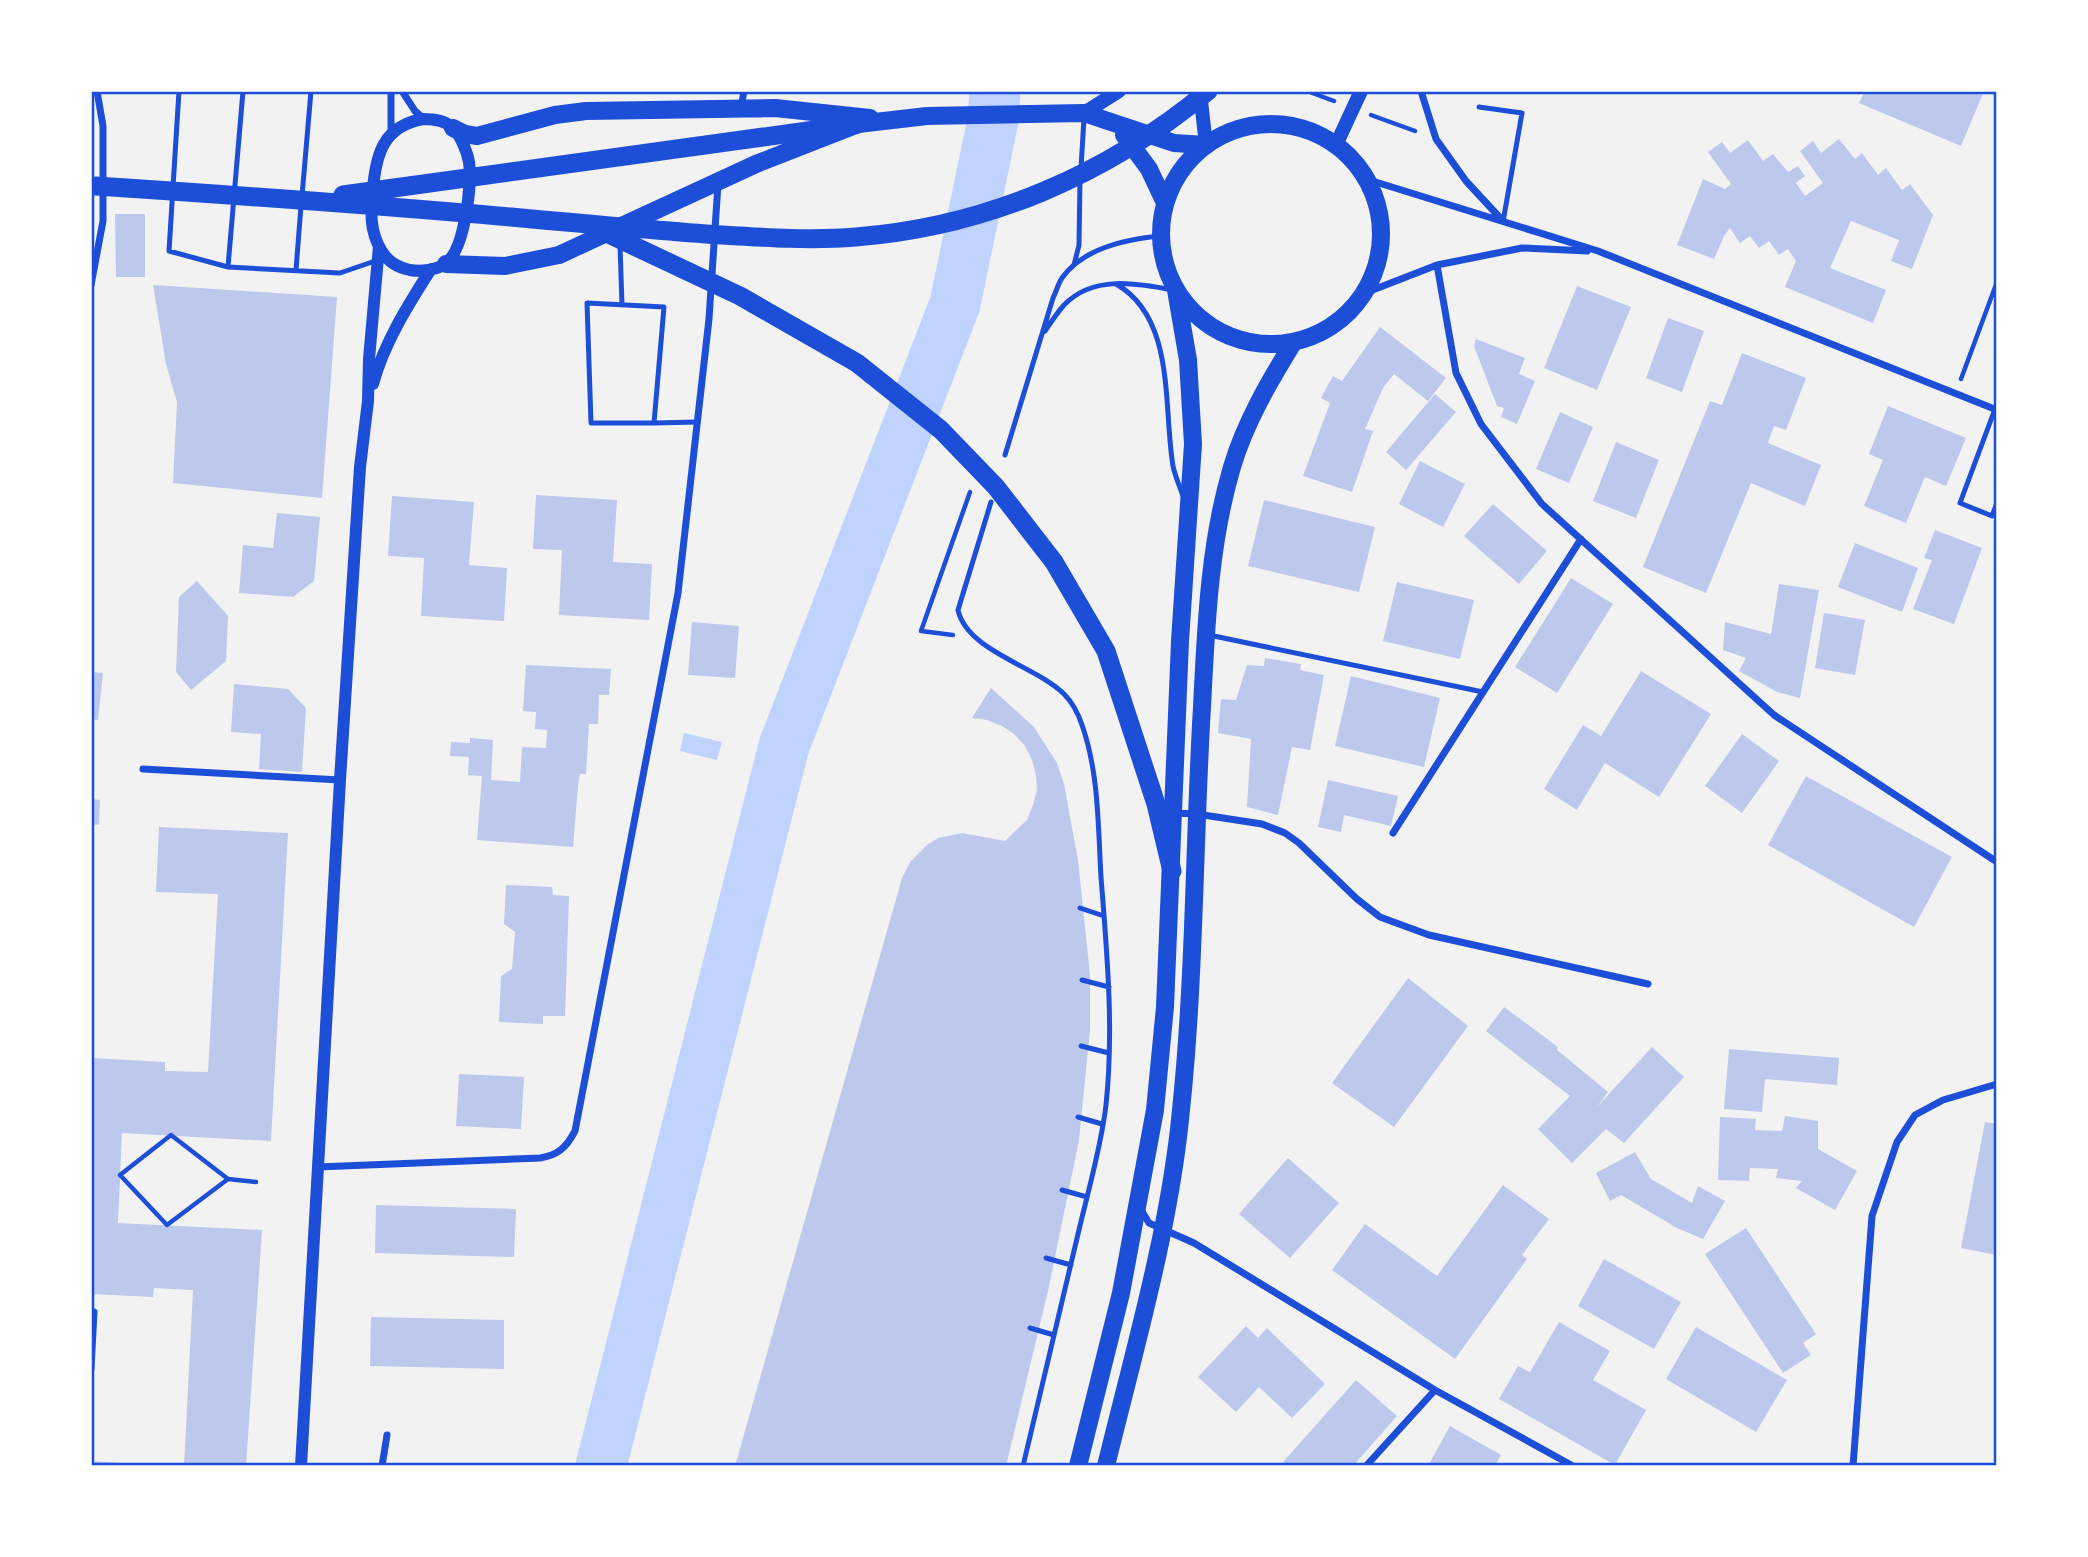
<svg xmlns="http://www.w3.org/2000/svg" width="2088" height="1557" font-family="Lato,sans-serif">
  <rect width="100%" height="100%" fill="#f2f2f2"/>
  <path fill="#bfd3fe" d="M684,733L722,742L717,760L680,751Z"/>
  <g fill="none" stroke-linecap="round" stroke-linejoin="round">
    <path stroke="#bfd3fe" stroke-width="51" d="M601,1466L784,746L955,304L993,120L995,91"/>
  </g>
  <path fill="#bdc9ec" d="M1865,91H1984L1961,146L1859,103Z
    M1839,139L1855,159L1862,153L1878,175L1886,168L1902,190L1910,184L1933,215L1912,269L1891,261L1899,240L1851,221L1830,268L1886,290L1873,323L1785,287L1796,261L1788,249L1779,255L1769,241L1759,248L1750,236L1740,243L1730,228L1724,236L1714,259L1677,245L1703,179L1725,189L1731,184L1708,152L1722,142L1730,153L1748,140L1763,161L1773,154L1788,172L1798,166L1805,176L1796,183L1805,196L1823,183L1800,151L1813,141L1821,153Z
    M115,214H145V277H116Z
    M153,285L337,297L322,498L173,483L177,402L166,364Z
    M1577,286L1631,307L1597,390L1544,368Z
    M1668,318L1704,331L1682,392L1646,378Z
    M1380,327L1446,378L1428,401L1394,374L1383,388L1365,429L1373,431L1352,492L1303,476L1330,403L1321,398L1333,376L1342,381Z
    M1476,339L1525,358L1519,374L1535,381L1517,424L1501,417L1504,408L1497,406L1474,346Z
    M1742,353L1806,378L1786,430L1774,426L1768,443L1821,465L1805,506L1751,483L1706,593L1643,567L1710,401L1722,405Z
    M1435,394L1456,412L1406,470L1386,452Z
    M1888,406L1966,438L1946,486L1925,477L1906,523L1864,506L1883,460L1869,454Z
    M1560,412L1593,427L1569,483L1536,469Z
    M1616,442L1659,460L1636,518L1593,501Z
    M1420,461L1465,484L1443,527L1399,504Z
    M536,495L617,500L613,562L652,564L649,620L559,615L562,550L533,549Z
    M392,496L474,502L469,565L507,568L504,621L421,616L424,558L388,556Z
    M1264,500L1375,527L1359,592L1248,566Z
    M1493,504L1547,551L1519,584L1464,536Z
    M277,513L320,517L314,581L293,597L239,593L243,545L273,548Z
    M1935,530L1982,548L1954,624L1913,609L1932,560L1924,558Z
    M1855,543L1918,568L1902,612L1838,587Z
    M1571,578L1613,604L1557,693L1515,667Z
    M197,581L228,616L226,661L191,690L176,672L179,597Z
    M1397,582L1474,600L1460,659L1383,641Z
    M1779,584L1819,590L1800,698L1777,692L1739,671L1746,658L1723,650L1725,622L1771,634Z
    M1824,613L1865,620L1855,675L1815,668Z
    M692,622L739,626L735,678L688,675Z
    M1265,658L1301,664L1300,670L1324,675L1310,750L1292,747L1278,815L1247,807L1251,739L1218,733L1221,699L1236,700L1247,665L1264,666Z
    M526,665L611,669L609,695H599L598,724H589L586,774H580L578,786L573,847L477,840L482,776L468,775L469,757L450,756L451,742L470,743V738L493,740L491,780L520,782L522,747L546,748L547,730L535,729L536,712L523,711Z
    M1641,671L1711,714L1659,797L1605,763L1577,810L1544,789L1583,725L1601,736Z
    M91,672L103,673L98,720L91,719Z
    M1351,676L1440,698L1424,767L1335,746Z
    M234,684L288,689L306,708L302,772L259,769L261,734L231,732Z
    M991,688L1034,727L1057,763L1064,784L1078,860L1090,975V1030L1079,1140L1048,1291L1006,1466H735L902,878L910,862L927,845L938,838L962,833L1005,841L1027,820L1033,805L1037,790L1036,775L1032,760L1025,746L1014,734L1002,726L987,720L972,718Z
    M1742,734L1779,761L1742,813L1705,786Z
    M1806,776L1952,857L1914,927L1768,845Z
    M1328,780L1398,796L1391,826L1344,815L1341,832L1318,827Z
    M91,799L100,800L99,825L91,824Z
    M159,827L288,833L271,1141L122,1133L118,1223L262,1230L246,1466H184L193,1290L154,1288L153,1297L91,1294V1058L165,1062V1071L208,1072L218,894L156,892Z
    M506,885L552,887L553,895L569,896L565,1016H543V1024L499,1022L501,976L512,969L515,932L504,924Z
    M1408,978L1468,1026L1394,1127L1332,1083Z
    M1504,1007L1558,1047L1557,1050L1608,1092L1597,1107L1652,1047L1684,1077L1624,1143L1606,1129L1572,1163L1538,1129L1570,1096L1486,1031Z
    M1729,1049L1839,1058L1837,1085L1765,1079L1762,1112L1724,1109Z
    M459,1074L524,1077L521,1129L456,1126Z
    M1785,1116L1818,1121V1149L1857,1171L1835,1210L1796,1188L1802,1181L1776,1178L1778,1169L1750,1168L1749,1181L1718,1180L1720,1117L1756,1119L1755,1130L1782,1131Z
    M1985,1122L1997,1124V1255L1961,1248Z
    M1635,1152L1651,1179L1692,1203L1698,1186L1725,1201L1703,1239L1677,1228L1621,1195L1610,1201L1596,1173Z
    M1288,1158L1339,1203L1290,1258L1239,1214Z
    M1503,1185L1549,1219L1522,1255L1527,1259L1455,1359L1332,1270L1365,1224L1437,1276Z
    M376,1205L516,1209L514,1257L375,1253Z
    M1746,1228L1816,1334L1803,1343L1811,1355L1783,1373L1705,1254Z
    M1604,1259L1681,1302L1654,1349L1578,1306Z
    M371,1317L504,1320V1369L370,1366Z
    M1559,1322L1610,1351L1593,1380L1646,1410L1615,1465L1499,1399L1518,1366L1530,1372Z
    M1246,1326L1258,1338L1267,1328L1325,1384L1292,1418L1259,1387L1236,1412L1198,1377Z
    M1696,1327L1787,1380L1756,1432L1666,1379Z
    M1356,1380L1397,1416L1353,1466H1288L1283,1462Z
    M1450,1426L1501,1455L1495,1466H1428Z
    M91,1461L141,1464V1466H91Z"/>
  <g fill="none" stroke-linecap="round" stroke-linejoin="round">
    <path stroke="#1d4ed8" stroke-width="4.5" d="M1307,91L1334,101
      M1371,115L1415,131
      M1961,379L1997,282
      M953,635L921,631L970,492
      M171,1135L228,1179L167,1225L120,1175Z
      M228,1179L256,1182"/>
    <path stroke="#1d4ed8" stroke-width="5" d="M179,91L169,251L228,267L340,273L378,260
      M1479,107L1522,113L1503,222
      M1081,168L1084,118
      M302,196L311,91
      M620,245L622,305
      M1074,265L1079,245L1080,178
      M228,267L243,91
      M296,270L301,206
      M1116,284C1176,318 1163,407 1173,466C1175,476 1180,487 1183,496
      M587,303L664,307L654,423H591Z
      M1045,331C1051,322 1057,313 1064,305C1093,275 1136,283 1173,290
      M1995,409L1960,503L1992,516L1997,503
      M654,423L698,422
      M1005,455L1053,298C1056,292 1058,284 1062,278C1083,248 1127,239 1161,236
      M991,502L958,610C967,651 1036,666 1064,694C1072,702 1078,713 1082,725C1099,773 1098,827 1101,877C1107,953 1114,1029 1106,1105C1101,1148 1088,1191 1078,1234C1060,1311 1041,1389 1023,1466
      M1209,635L1483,692
      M1080,908L1104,916
      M1082,980L1109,987
      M1081,1046L1109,1053
      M1078,1117L1102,1124
      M1062,1190L1087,1197
      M1046,1258L1071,1265
      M1030,1328L1054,1335"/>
    <path stroke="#1d4ed8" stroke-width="7" d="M391,91V135
      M402,91L415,111L423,118
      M1421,91L1436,139L1466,181L1503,221
      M741,108L744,91
      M1366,179L1598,251L1997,410
      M1437,265L1456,373L1481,424L1542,504L1774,715L1997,862
      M91,285L103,221V126L97,91
      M1365,293L1437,265L1522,248L1587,251
      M143,769L340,780
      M1174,813L1197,814L1262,824L1285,833L1299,843L1357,899L1380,917L1429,935L1648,984
      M1393,833L1581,539
      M318,1167L540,1158C558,1155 566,1148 575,1131L678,593L709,319L718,184
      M1140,1208L1149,1223L1194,1243L1435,1390L1573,1466
      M91,1369L94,1312
      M382,1466L387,1435
      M1366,1466L1435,1390
      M1853,1466L1872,1216L1897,1142L1915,1115L1943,1100L1997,1084"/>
    <path stroke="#1d4ed8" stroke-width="12" d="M423,119C434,119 445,120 453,128C460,135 467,151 469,162C472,184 465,249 446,263C438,270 420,272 410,270C397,267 388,262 381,250C369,230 371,211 373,189C376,153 384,126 423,119Z
      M373,384C384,343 408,305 431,269
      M301,1466L340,780L360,467L368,401L369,359L379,246"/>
    <path stroke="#1d4ed8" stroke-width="14" d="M1200,92L1206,145
      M1084,113L1119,91
      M1336,145L1361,91"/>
    <path stroke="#1d4ed8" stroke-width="18" d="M1161 234a110 110 0 1 1 220 0a110 110 0 1 1-220 0Z
      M453,128L465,134L477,136L555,115L586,111L775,108L870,118
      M1124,135L1149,169L1165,203
      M446,264L505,266L559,255L756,164L858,124L927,116L1084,113L1174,143L1206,145
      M1078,1466L1121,1293L1155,1110L1165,1007L1180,641L1193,444L1188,360L1176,290
      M1106,1466C1134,1351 1170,1228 1181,1110C1195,976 1194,841 1202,707C1206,628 1209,544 1232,467C1245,423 1269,382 1293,343"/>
    <path stroke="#1d4ed8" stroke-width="19" d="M96,186C234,195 373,205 511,217C576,223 641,229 706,234C756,237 807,241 856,237C987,227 1108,174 1208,91
      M343,195L858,124
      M598,229L740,296L857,363L941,430L996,487L1054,562L1106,651L1156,804L1172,871"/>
  </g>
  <rect width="2088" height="1557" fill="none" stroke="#ffffff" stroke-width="186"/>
  <rect x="93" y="93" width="1902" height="1371" fill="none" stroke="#1d4ed8" stroke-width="2.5"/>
</svg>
